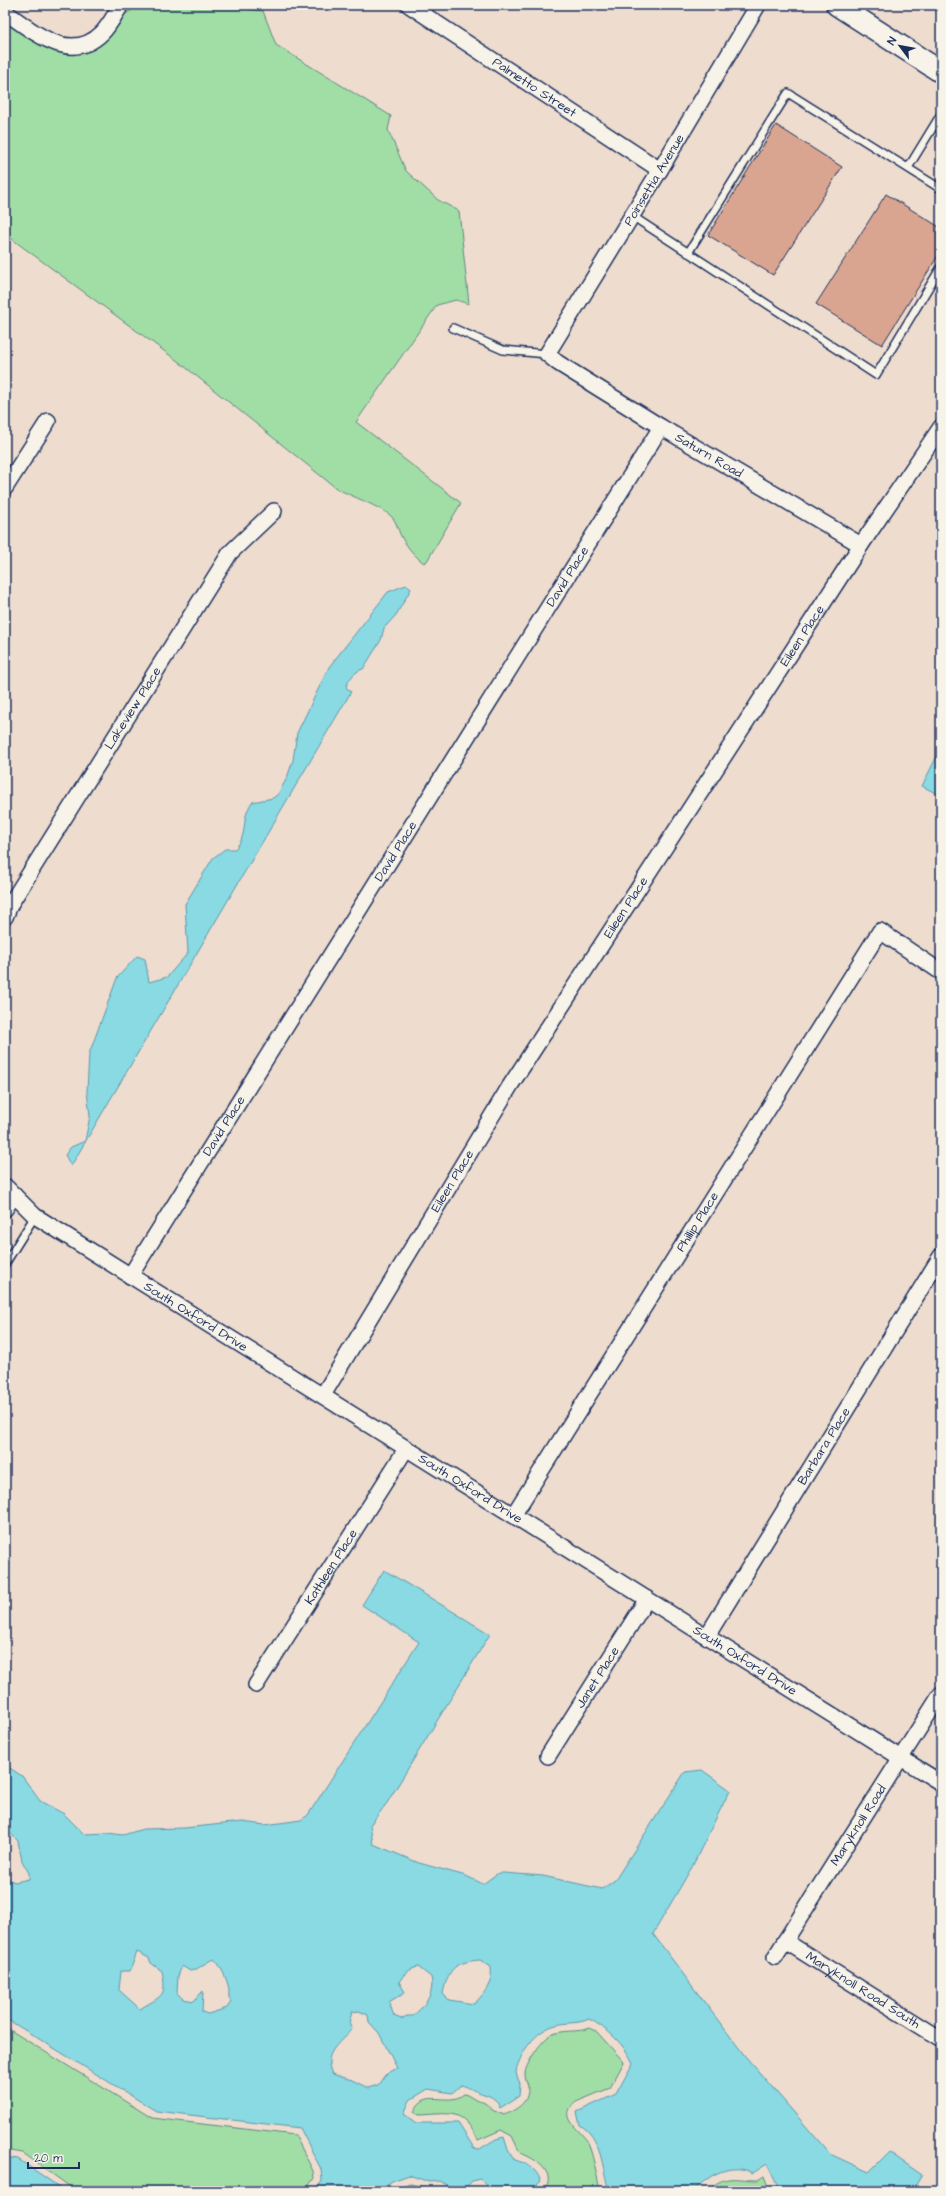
<svg xmlns="http://www.w3.org/2000/svg" width="946" height="2196" font-family="'Architects Daughter',sans-serif">
  <rect width="100%" height="100%" fill="#eedcce"/>
  <filter id="ink" filterUnits="userSpaceOnUse"><feTurbulence type="fractalNoise" baseFrequency=".025" numOctaves="2"/><feDisplacementMap in="SourceGraphic" scale="8" xChannelSelector="R" yChannelSelector="G"/><feConvolveMatrix kernelMatrix="1 2 1 2 8 2 1 2 1" color-interpolation-filters="sRGB"/></filter>
  <g filter="url(#ink)">
    <path fill="#a1dea5" stroke="#5e8682" d="M141,5L220,6L263,11L276,45L391,116L388,130L406,171L438,200L459,211L469,304L456,300L437,305L356,422L461,503L427,561L424,563C414,556 405,544 400,534C398,529 396,521 392,517C382,507 350,496 336,488L179,362L5,234V13L64,53L101,28Z
      M5,2027L152,2118L295,2135L313,2171L314,2178L305,2191H76L23,2153L5,2150Z
      M590,2028L596,2031L624,2062L610,2088L576,2102C555,2118 585,2132 589,2145C594,2160 597,2176 600,2191H543C559,2174 535,2158 520,2153L512,2136L501,2130L478,2140C462,2107 450,2114 418,2115L414,2112C425,2086 447,2108 464,2094C469,2095 471,2098 476,2100C484,2103 488,2102 492,2110L504,2115C517,2109 529,2103 528,2087C528,2083 525,2079 525,2075C524,2066 542,2039 551,2035C563,2029 578,2033 590,2028Z
      M764,2176L767,2184L764,2191H707C725,2173 736,2180 758,2180Z
      M410,2184L442,2191H392Z"/>
    <path fill="#89dae2" stroke="#5d96ad" fill-rule="evenodd" d="M406,585L411,589L396,615L384,628L381,640L363,669C355,671 349,679 346,687L351,692L71,1166L65,1155L71,1147L85,1141L90,1116L87,1091L89,1054L117,978L137,956L145,959L149,982L167,977L188,953L185,904L213,858L225,849H235C249,834 240,820 252,802L273,798L278,794L287,778L293,760L297,733L329,667L388,592Z
      M941,748V796L922,786Z
      M384,1570L490,1634L387,1803L370,1825L373,1844L419,1863L466,1876L483,1884L498,1873H504L543,1876L602,1889L615,1880L685,1772L702,1770L730,1790L692,1867L653,1934L745,2056L830,2154L869,2172L889,2152L922,2175L912,2191H774L777,2185L767,2164L753,2173C734,2162 707,2174 695,2191H609C602,2168 602,2138 580,2125L577,2112L616,2094L633,2063C625,2045 607,2028 589,2019C579,2024 567,2022 556,2025C536,2030 520,2052 516,2072C516,2076 519,2080 520,2084C520,2088 519,2092 519,2096L500,2108C495,2096 489,2096 478,2092C472,2090 469,2087 461,2085L452,2093L428,2089L410,2100L404,2114L416,2123H458L474,2148L478,2150L496,2139L504,2137L508,2150L515,2160C529,2164 535,2168 541,2181L531,2191H492L481,2179L472,2181L463,2191H457L440,2181L429,2182L409,2175L392,2181L378,2191H315L322,2181L321,2169L300,2128L156,2111L5,2018V1878L15,1882L29,1879V1873L22,1861L18,1841L9,1832L5,1833V1765L22,1776L40,1801L64,1814L84,1834L108,1833L123,1835L143,1829L184,1828L242,1822L265,1825L301,1820L308,1815L419,1642L362,1605ZM137,1952L149,1958L151,1963L162,1971C168,1998 160,1996 140,2009L119,1990L121,1971H130ZM214,1959C221,1965 227,1980 229,1989C229,1994 228,1997 231,2002L227,2008L208,2014L202,2012L203,1991L194,2001L183,1999L177,1993L178,1976L182,1966L190,1971C200,1969 205,1962 214,1959ZM480,1960L491,1967C493,1983 485,1993 474,2004L449,2000L443,1994C448,1969 454,1962 480,1960ZM418,1967L431,1977C435,1994 425,2005 413,2016H407L401,2019L394,2016L389,2002L405,1992L399,1982C404,1974 409,1969 418,1967ZM359,2011L368,2015L369,2022L379,2033L397,2068L385,2075L378,2085L368,2088L352,2080L332,2074C322,2053 339,2044 352,2029L349,2023L352,2012Z
      M5,2157L18,2159L65,2191H5Z"/>
    <path fill="#daa590" stroke="#1b2f5e" d="M776,125L842,167L773,275L708,235Z
      M886,194L941,228V251L882,345L816,304Z"/>
    <g fill="none" stroke-linecap="round" stroke-linejoin="round">
      <g stroke="#1b2f5e" stroke-width="10">
        <path id="lane" d="M908,168L941,114
          M632,216L876,375L941,267
          M688,253L788,93L941,189
          M453,328L503,350L547,354
          M5,1264L35,1216"/>
      </g>
      <g stroke="#1b2f5e" stroke-width="18">
        <g id="street">
          <path id="s1" d="M409,5L660,170"/>
          <path id="s2" d="M758,5L660,170L547,354L558,363L661,427L861,545"/>
          <path d="M5,12C33,31 70,65 102,33C110,25 115,14 121,5"/>
          <path d="M5,488L48,421"/>
          <path id="s3" d="M5,917L11,903L230,553L274,511"/>
          <path id="s4" d="M5,1186L35,1216L941,1783"/>
          <path d="M5,1209L14,1195"/>
          <path id="s5" d="M130,1276L661,427"/>
          <path id="s6" d="M323,1395L510,1086L861,545L941,427"/>
          <path id="s7" d="M514,1514L880,931L941,972"/>
          <path id="s8" d="M707,1636L941,1256"/>
          <path id="s9" d="M256,1685L406,1449"/>
          <path id="s10" d="M548,1756L647,1599"/>
          <path id="s11" d="M785,1941L941,2039"/>
          <path id="s12" d="M775,1957L941,1694"/>
        </g>
      </g>
      <g stroke="#1b2f5e" stroke-width="24">
        <path id="secondary" d="M837,5L941,72"/>
      </g>
      <use href="#lane" stroke="#f7f3e8" stroke-width="7"/>
      <use href="#street" stroke="#f7f3e8" stroke-width="15"/>
      <use href="#secondary" stroke="#f7f3e8" stroke-width="21"/>
    </g>
  </g>
  <g text-anchor="middle" dominant-baseline="central" stroke-width="3" stroke-linejoin="round" paint-order="stroke">
    <g font-size="13" fill="#1b2f5e" stroke="#f7f3e8">
      <text stroke="none"><textPath href="#s1" startOffset="150">Palmetto Street</textPath></text>
      <text transform="translate(654 180) rotate(-59)">Poinsettia Avenue</text>
      <text stroke="none"><textPath href="#s2" startOffset="599">Saturn Road</textPath></text>
      <text stroke="none"><textPath href="#s5" startOffset="825">David Place</textPath></text>
      <text stroke="none"><textPath href="#s6" startOffset="898">Eileen Place</textPath></text>
      <text stroke="none"><textPath href="#s3" startOffset="245">Lakeview Place</textPath></text>
      <text stroke="none"><textPath href="#s5" startOffset="501">David Place</textPath></text>
      <text stroke="none"><textPath href="#s6" startOffset="574">Eileen Place</textPath></text>
      <text stroke="none"><textPath href="#s5" startOffset="177">David Place</textPath></text>
      <text stroke="none"><textPath href="#s6" startOffset="250">Eileen Place</textPath></text>
      <text stroke="none"><textPath href="#s7" startOffset="345">Phillip Place</textPath></text>
      <text stroke="none"><textPath href="#s4" startOffset="232">South Oxford Drive</textPath></text>
      <text stroke="none"><textPath href="#s8" startOffset="223">Barbara Place</textPath></text>
      <text stroke="none"><textPath href="#s4" startOffset="556">South Oxford Drive</textPath></text>
      <text stroke="none"><textPath href="#s9" startOffset="140">Kathleen Place</textPath></text>
      <text stroke="none"><textPath href="#s4" startOffset="880">South Oxford Drive</textPath></text>
      <text stroke="none"><textPath href="#s10" startOffset="93">Janet Place</textPath></text>
      <text stroke="none"><textPath href="#s12" startOffset="156">Maryknoll Road</textPath></text>
      <text stroke="none"><textPath href="#s11" startOffset="92">Maryknoll Road South</textPath></text>
    </g>
  </g>
  <rect width="946" height="2196" fill="none" stroke="#f7f3e8" stroke-width="20"/>
  <rect x="10" y="10" width="926" height="2176" fill="none" stroke="#1b2f5e" stroke-width="1.5" filter="url(#ink)"/>
  <g transform="translate(900 46) rotate(302)" stroke="#f7f3e8" stroke-width="3" paint-order="stroke">
  <path d="M0-3L7 15L0 10L-7 15Z" fill="#1b2f5e"/>
  <text y="-6" font-size="11" font-weight="bold" text-anchor="middle" fill="#1b2f5e">N</text>
  </g>
  <path d="M28 2162v6h51v-6" fill="none" stroke="#1b2f5e" stroke-width="2"/>
  <text x="34" y="2162" font-size="12" fill="#1b2f5e" stroke="#f7f3e8" stroke-width="3" paint-order="stroke">20 m</text>
</svg>
